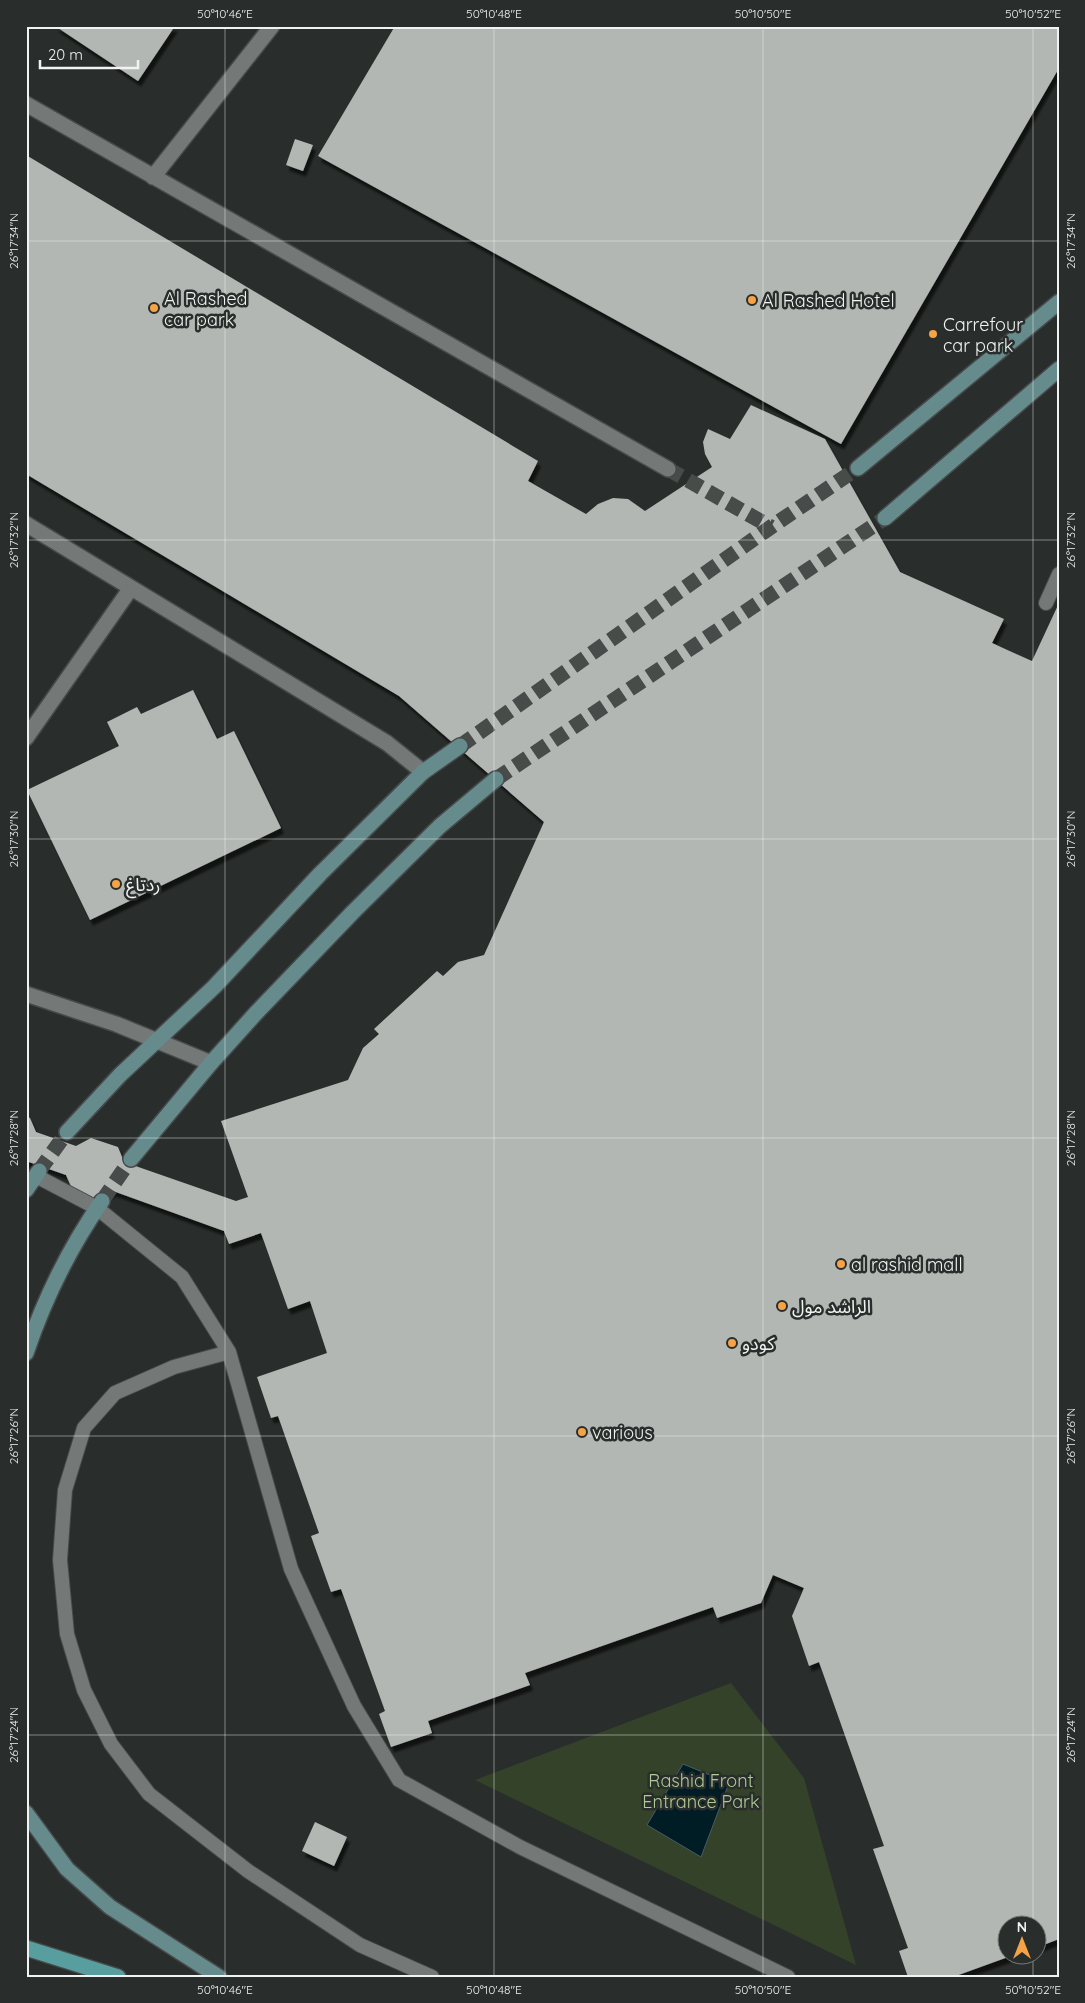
<svg xmlns="http://www.w3.org/2000/svg" width="1085" height="2003" font-family="Quicksand,'Noto Sans Arabic',sans-serif">
  <defs>
    <filter id="shadow"><feDropShadow dx="3" dy="5.5" stdDeviation="1" flood-color="#0009"/></filter>
  </defs>
  <rect width="100%" height="100%" fill="#292d2b"/>
  <path fill="#35422a" d="M731,1683L804,1778L856,1965L475,1780Z"/>
  <path fill="#001c25" stroke="#485c63" d="M683,1764L729,1783L701,1857L647,1825Z"/>
  <path fill="#b3b7b4" filter="url(#shadow)" d="M55,26H175L138,81Z
    M395,26H1059V68L841,444L318,156Z
    M295,139L313,145L303,171L286,165Z
    M26,155L538,461L528,481L586,514L598,504L613,498L628,499L645,511L712,467L705,454L703,442L708,429L730,439L751,405L825,439L900,572L1004,619L992,643L1032,661L1059,603V1939L1038,1947V1926H1008V1957L953,1977H908L899,1951L908,1948L873,1849L884,1846L819,1662L809,1666L792,1616L804,1588L773,1575L761,1603L717,1618L713,1607L525,1673L530,1685L428,1721L432,1733L391,1747L379,1714L385,1711L341,1589L331,1592L311,1536L319,1533L278,1416L271,1418L257,1377L327,1353L310,1301L288,1309L261,1233L229,1244L224,1231L113,1191L100,1200L73,1191L66,1175L26,1161V1116L30,1118L36,1132L76,1146L91,1138L118,1147L124,1162L236,1201L248,1197L221,1121L348,1080L363,1048L379,1034L374,1029L437,971L443,976L458,962L484,955L544,822L399,696L26,474Z
    M193,690L217,739L234,731L281,828L90,920L27,790L119,746L107,722L137,707L141,714Z
    M315,1822L347,1837L334,1866L302,1851Z"/>
  <g fill="none" stroke-linecap="round" stroke-linejoin="round">
    <path stroke="#474b49" stroke-width="15" stroke-dasharray="15 8" stroke-linecap="butt" d="M668,469L771,527"/>
    <path stroke="#474b49" stroke-width="15" stroke-dasharray="15 8" stroke-linecap="butt" d="M460,746L771,527L858,468
      M496,779L885,518
      M39,1171L67,1132
      M102,1201L131,1159"/>
    <g stroke="#474a4a" stroke-width="16">
      <path id="lane" d="M1046,603L1059,574
        M36,1176L97,1208L182,1277L229,1352L291,1569L354,1706L399,1780L520,1847L788,1977
        M229,1352L174,1367L115,1393L84,1428L65,1490L60,1560L67,1634L84,1690L111,1744L149,1794L248,1871L360,1945L432,1977"/>
    </g>
    <g stroke="#474a4a" stroke-width="18">
      <path id="street" d="M26,104L668,469
        M153,177L272,26
        M26,524L387,743L423,772
        M26,738L131,588
        M26,994L116,1024L211,1063"/>
    </g>
    <g stroke="#474a4a" stroke-width="18">
      <path id="secondary" d="M858,468L1059,302
        M885,518L1059,369
        M67,1132L120,1075L214,987L320,874L423,772L460,746
        M131,1159L211,1063L256,1013L353,912L440,826L496,779
        M26,1190L39,1171
        M26,1353C44,1300 70,1247 102,1201
        M26,1813L67,1869L110,1907L219,1977"/>
    </g>
    <g stroke="#474a4a" stroke-width="18">
      <path id="primary" d="M26,1948L118,1977"/>
    </g>
    <use href="#lane" stroke="#747978" stroke-width="14"/>
    <use href="#street" stroke="#747978" stroke-width="15"/>
    <use href="#secondary" stroke="#668b8c" stroke-width="15"/>
    <use href="#primary" stroke="#589e9f" stroke-width="15"/>
  </g>
  <path fill="none" stroke="#f1f3f3" stroke-width="1" stroke-opacity="0.45" d="M225,26V1977M494,26V1977M763,26V1977M1033,26V1926M26,241H1059M26,540H1059M26,839H1059M26,1138H1059M26,1436H1059M26,1735H1059M1033,1956V1977"/>
  <g fill="#f6a247" stroke="#292d2b" stroke-width="2">
    <circle cx="752" cy="300" r="5"/>
    <circle cx="154" cy="308" r="5"/>
    <circle cx="933" cy="334" r="5"/>
    <circle cx="116" cy="884" r="5"/>
    <circle cx="841" cy="1264" r="5"/>
    <circle cx="782" cy="1306" r="5"/>
    <circle cx="732" cy="1343" r="5"/>
    <circle cx="582" cy="1432" r="5"/>
  </g>
  <g text-anchor="middle" dominant-baseline="central" stroke-width="5" stroke-linejoin="round" paint-order="stroke">
    <g font-size="18" fill="#f1f3f3" stroke="#292d2b" text-anchor="start">
      <text x="164" y="298">Al Rashed<tspan x="164" dy="21">car park</tspan></text>
      <text x="762" y="300">Al Rashed Hotel</text>
      <text x="943" y="324">Carrefour<tspan x="943" dy="21">car park</tspan></text>
      <text x="126" y="884">ردتاغ</text>
      <text x="851" y="1264">al rashid mall</text>
      <text x="792" y="1306">الراشد مول</text>
      <text x="742" y="1343">كودو</text>
      <text x="592" y="1432">various</text>
    </g>
    <g font-size="18" fill="#aecb94" stroke="#292d2b">
      <text x="701" y="1780">Rashid Front<tspan x="701" dy="21">Entrance Park</tspan></text>
    </g>
  </g>
  <rect width="1085" height="2003" fill="none" stroke="#292d2b" stroke-width="55"/>
  <g transform="translate(1022 1940)"><circle r="24" fill="#292d2b" stroke="#797c7b"/>
  <path d="M0-4L9 19L0 12L-9 19Z" fill="#f6a247"/>
  <text y="-8" font-size="14" font-weight="bold" text-anchor="middle" fill="#f1f3f3">N</text>
  </g>
  <path d="M40 60v8h98v-8" fill="none" stroke="#f1f3f3" stroke-width="2.5"/>
  <text x="48" y="60" font-size="15" fill="#f1f3f3" stroke="#292d2b" stroke-width="4" paint-order="stroke">20 m</text>
  <rect x="28" y="28" width="1030" height="1948" fill="none" stroke="#f1f3f3" stroke-width="2"/>
  <g font-size="12" text-anchor="middle" fill="#f1f3f3">
    <text x="225" y="18">50°10'46"E</text>
    <text x="494" y="18">50°10'48"E</text>
    <text x="763" y="18">50°10'50"E</text>
    <text x="1033" y="18">50°10'52"E</text>
    <text transform="translate(14 241) rotate(-90)" y="4">26°17'34"N</text>
    <text transform="translate(1071 241) rotate(-90)" y="4">26°17'34"N</text>
    <text transform="translate(14 540) rotate(-90)" y="4">26°17'32"N</text>
    <text transform="translate(1071 540) rotate(-90)" y="4">26°17'32"N</text>
    <text transform="translate(14 839) rotate(-90)" y="4">26°17'30"N</text>
    <text transform="translate(1071 839) rotate(-90)" y="4">26°17'30"N</text>
    <text transform="translate(14 1138) rotate(-90)" y="4">26°17'28"N</text>
    <text transform="translate(1071 1138) rotate(-90)" y="4">26°17'28"N</text>
    <text transform="translate(14 1436) rotate(-90)" y="4">26°17'26"N</text>
    <text transform="translate(1071 1436) rotate(-90)" y="4">26°17'26"N</text>
    <text transform="translate(14 1735) rotate(-90)" y="4">26°17'24"N</text>
    <text transform="translate(1071 1735) rotate(-90)" y="4">26°17'24"N</text>
    <text x="225" y="1994">50°10'46"E</text>
    <text x="494" y="1994">50°10'48"E</text>
    <text x="763" y="1994">50°10'50"E</text>
    <text x="1033" y="1994">50°10'52"E</text>
  </g>
</svg>
